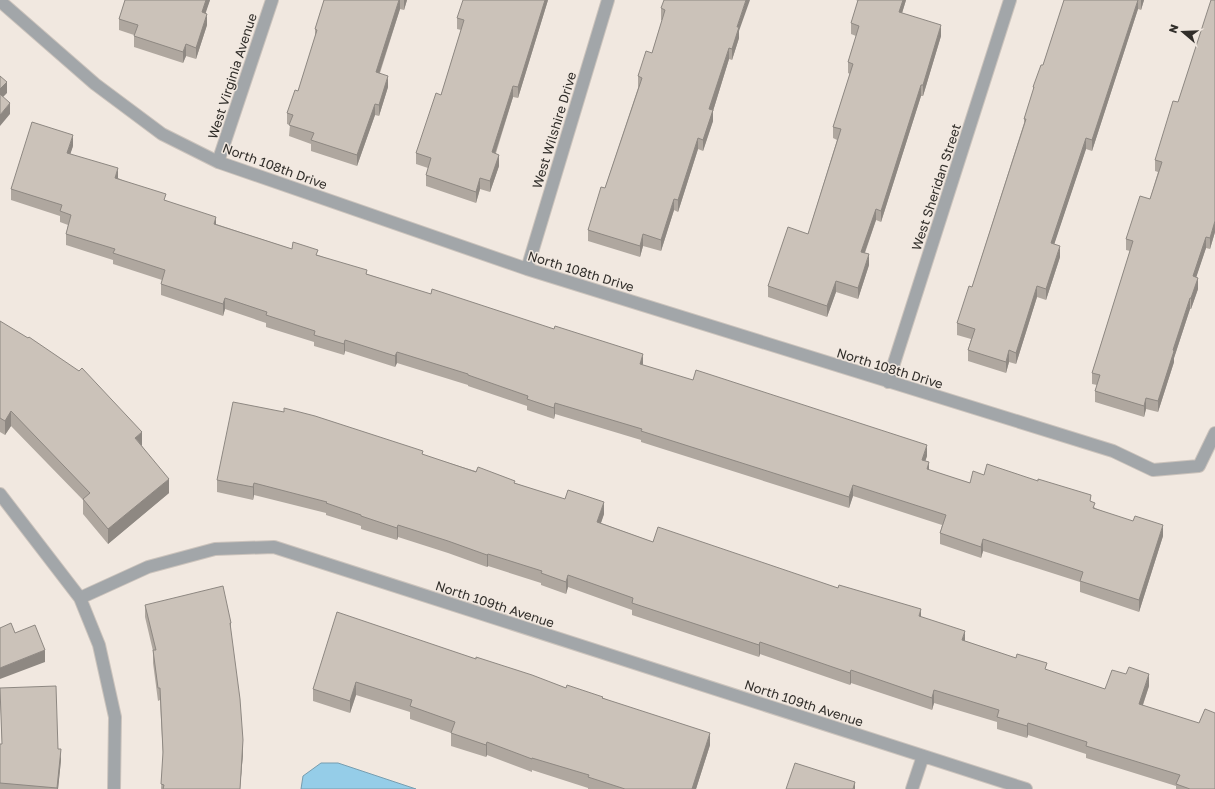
<svg xmlns="http://www.w3.org/2000/svg" width="1215" height="789" font-family="'Golos Text',sans-serif">
  <rect width="100%" height="100%" fill="#f1e8e0"/>
  <path fill="#95cde8" stroke="#779daf" d="M321,763H338L416,789H301L303,776Z"/>
  <g fill="none" stroke-linecap="round" stroke-linejoin="round">
    <g stroke="#cbc3bc" stroke-width="14">
      <path id="minor" d="M0,1L95,84L162,134L218,162L527,269L1113,451L1153,470L1199,466L1215,433
        M218,162L272,0
        M527,269L608,0
        M888,382L1010,0
        M0,494L80,598L99,645L115,717L114,789
        M80,598L148,567L215,549L274,547L1026,789
        M912,789L923,756"/>
    </g>
    <use href="#minor" stroke="#a2a6a9" stroke-width="12"/>
  </g>
  <path fill="#afa79f" d="M125,0H210L205,13L207,25L196,59L186,56L183,63L134,47V35L119,30V19Z
    M324,0H407L404,10L400,9L380,73L388,87L379,116L375,115L357,166L311,151V144L289,136L290,125L287,124V113L298,91L315,39V29Z
    M548,0L518,98L513,97L496,153L499,166L490,192L480,189L476,203L426,186V175L428,168L416,164V153L441,95L461,30L457,29V18Z
    M856,0H906L902,13L941,36L923,96H921L881,222L876,220L865,253L869,265L858,299L836,292L827,317L768,297V286L808,234L837,140L833,138V127L850,74L848,73V62L856,36L851,34V23L858,1Z
    M1064,0H1144L1141,10L1138,9L1092,151L1086,149L1054,244L1060,257L1046,300L1037,297L1016,364L1009,362L1006,373L968,361V350L971,339L957,335V323L972,287L1024,123V119L1033,91V87L1043,65Z
    M1215,0V232L1210,249L1206,248L1196,277L1198,289L1191,309H1190L1174,358V362L1158,412L1146,409L1144,417L1095,402V391L1097,385L1092,384V373L1130,251L1126,250V239L1150,199L1158,172L1155,171V160L1178,102L1200,35Z
    M661,8L739,31V38L732,60L729,59L713,111V121L703,151L698,149L678,212L674,210L661,251L643,246L640,257L588,241V230L605,188L638,88V76L652,53L662,20H661Z
    M73,146L70,154L118,178L216,224L292,249L318,255L367,274L643,365L927,456L925,461L929,470L970,483L984,475L1091,502L1095,508L1163,536L1139,612L1080,592V582L983,551L981,558L940,544V533L942,525L853,496L849,508L641,442V440L555,414L554,419L527,410V406L468,386V385L397,363L395,367L345,351L344,355L314,346V342L266,327V323L225,309L223,316L161,295V284L162,280L113,264V260L66,245V234L68,225L60,222V216L11,200V189Z
    M0,321L142,446L169,493L108,544L83,514V500L11,426L5,435L0,432Z
    M423,455L515,483L604,514L601,523L653,542L921,617L965,641L1047,670L1105,689L1149,686L1143,705L1215,789H1176V786L1086,758V754L1028,735L1027,738L997,729V722L934,703L932,710L851,683L850,685L760,654L759,657L632,615V610L568,587L566,594L541,585V583L488,566L487,567L448,553L398,537L397,540L361,529V526L326,515V513L254,495L253,500L217,492V480Z
    M145,605L231,636L243,753L240,789H161L163,757L160,700L158,701L153,663V651L145,617Z
    M476,659L566,688L603,698L710,745L696,789H588V788L532,770V772L487,755L486,757L451,746V733L410,719V712L356,695L350,713L313,701V689Z
    M0,688L58,749L61,760L58,789H0V744H2Z"/>
  <path fill="#8e8882" d="M206,0H210L202,24V12Z
    M399,0H400V9L376,83V72Z
    M404,0H407L404,10Z
    M545,0H548L518,98V87Z
    M746,0H750L739,31V38L732,60V49L737,27Z
    M903,0H906L899,23V12Z
    M1138,0V9L1092,151V140Z
    M1141,0H1144L1141,10Z
    M207,14V25L196,59V48Z
    M941,25V36L923,96V85Z
    M186,44V56L183,63V52Z
    M729,48V59L713,111V121L703,151V140L709,109Z
    M388,76V87L379,116V105Z
    M7,82V93L0,100V89Z
    M921,85V96L881,222V211Z
    M513,86V97L492,163V152Z
    M10,103V114L0,126V115Z
    M375,104V115L357,166V155Z
    M73,135V146L67,164V153Z
    M698,138V149L678,212V200Z
    M1086,138V149L1051,254V243Z
    M499,155V166L490,192V181Z
    M118,168V180L115,178Z
    M480,178V189L476,203V192Z
    M674,199V210L661,251V240Z
    M876,209V220L861,263V252Z
    M216,217V228L214,224Z
    M1215,221V232L1210,249V238Z
    M643,234V246L640,257V246Z
    M1206,237V248L1193,287V276Z
    M1060,246V257L1046,300V289Z
    M869,254V265L858,299V288Z
    M1198,278V289L1191,309V298Z
    M836,281V292L827,317V306Z
    M1037,286V297L1016,364V353Z
    M225,298V309L223,316V304Z
    M1190,298V309L1174,358V362L1158,412V401L1173,350Z
    M345,340V351L344,355V344Z
    M1009,350V362L1006,373V362Z
    M397,352V363L395,367V356Z
    M643,354V365L640,364Z
    M1146,398V409L1144,417V406Z
    M555,403V414L554,419V408Z
    M11,411V426L5,435V421Z
    M142,432V446L135,438Z
    M927,445V456L922,471V460Z
    M929,462V473L927,469Z
    M169,479V493L108,544V529Z
    M254,483V495L253,500V487Z
    M853,485V496L849,508V497Z
    M604,502V514L597,534V522Z
    M398,525V537L397,540V528Z
    M1163,525V536L1139,612V600Z
    M983,539V551L981,558V547Z
    M488,554V566L487,567V555Z
    M568,575V587L566,594V582Z
    M921,609V621L919,616Z
    M230,623H231V636Z
    M965,631V643L962,640Z
    M760,642V654L759,657V645Z
    M45,650V662L0,679V668Z
    M851,670V683L850,685V673Z
    M1149,674V686L1139,716V704Z
    M356,682V695L350,713V701Z
    M934,690V703L932,710V698Z
    M1028,723V735L1027,738V726Z
    M710,733V745L696,789H692Z
    M243,740V753L240,789Z
    M487,742V755L486,757V745Z
    M61,749V760L58,789H57Z
    M855,782V789H853Z"/>
  <path fill="#cbc2b9" stroke="#8e8882" d="M125,0H206L202,12L207,14L196,48L186,44L183,52L134,36L138,25L119,19Z
    M324,0H399L376,72L388,76L379,105L375,104L357,155L311,140L314,133L289,125L293,115L287,113L295,90L298,91L317,30L315,29Z
    M463,0H545L518,87L513,86L492,152L499,155L490,181L480,178L476,192L426,175L431,158L416,153L436,93L441,95L464,20L457,18Z
    M664,0H746L737,27H739L732,49L729,48L709,109L713,110L703,140L698,138L678,200L674,199L661,240L643,234L640,246L588,230L601,187L605,188L642,78L638,76L646,51L652,53L665,10L661,8Z
    M858,0H903L899,12L941,25L923,85H921L881,211L876,209L861,252L869,254L858,288L836,281L827,306L768,286L788,227L808,234L841,129L833,127L853,64L848,62L859,26L851,23Z
    M1064,0H1138L1092,140L1086,138L1051,243L1060,246L1046,289L1037,286L1016,353L1009,350L1006,362L968,350L975,329L957,323L969,286L972,287L1026,119H1024L1034,87H1033L1041,65H1043Z
    M1211,0H1215V221L1210,238L1206,237L1193,276L1198,278L1191,298H1190L1173,350L1174,351L1158,401L1146,398L1144,406L1095,391L1100,375L1092,373L1133,241L1126,239L1140,196L1150,199L1162,162L1155,160L1173,101L1178,102Z
    M0,76L7,82L0,89Z
    M0,94L10,103L0,115Z
    M32,122L73,135L67,153L118,168L115,178L166,194L164,200L216,217L214,224L292,249L293,242L318,250L316,255L367,270L366,274L431,294L432,289L554,329L555,326L643,354L640,364L693,380L696,370L927,445L922,460L929,462L927,469L970,483L973,471L984,475L987,464L1038,481V479L1091,495L1090,501L1095,503L1093,508L1133,521L1135,516L1163,525L1139,600L1080,581L1083,572L983,539L981,547L940,533L946,515L853,485L849,497L641,431L642,429L555,403L554,408L527,399L528,396L468,375V374L397,352L395,356L345,340L344,344L314,335L315,331L266,315L267,312L225,298L223,304L161,284L165,270L113,253L115,249L66,234L71,215L60,211L62,205L11,189Z
    M0,321L28,338L29,337L79,371L82,368L142,432L135,438L169,479L108,529L83,499L90,493L11,411L5,421L0,418Z
    M233,402L284,412V408L315,416L423,451L422,454L476,472L478,467L515,481L514,483L565,499L568,490L604,502L597,522L653,542L658,527L838,588L839,585L921,609L919,616L965,631L962,640L1016,658L1017,654L1047,663L1045,669L1105,689L1112,670L1126,674L1129,667L1149,674L1139,704L1199,723L1205,709L1215,713V789H1190L1176,784L1180,775L1086,746L1087,742L1028,723L1027,726L997,717L999,710L934,690L932,698L851,670L850,673L760,642L759,645L632,603L633,598L568,575L566,582L541,573L542,571L488,554L487,555L448,541L398,525L397,528L361,516V515L326,503L327,502L254,483L253,487L217,480Z
    M223,586L231,623H230L240,699L243,740L240,789H163L164,785L161,784L163,752L160,688H158L153,650H156L145,605Z
    M337,612L476,659V657L532,675L566,688L567,685L603,697L602,698L710,733L692,789H625L588,777L589,775L532,758V759L487,742L486,745L451,733L455,722L410,706L412,700L356,682L350,701L313,689Z
    M11,623L15,633L35,625L45,650L0,668V628Z
    M56,686L58,749H61L57,788L0,783V744H2L0,688Z
    M795,763L855,782L853,789H786Z"/>
  <g text-anchor="middle" dominant-baseline="central" stroke-width="3" stroke-linejoin="round" paint-order="stroke">
    <g font-size="13" fill="#312e2a" stroke="#f1e8e0">
      <text transform="translate(232 76) rotate(-72)">West Virginia Avenue</text>
      <text transform="translate(554 130) rotate(-73)">West Wilshire Drive</text>
      <text transform="translate(275 166) rotate(20)">North 108th Drive</text>
      <text transform="translate(936 187) rotate(-72)">West Sheridan Street</text>
      <text transform="translate(581 271) rotate(17)">North 108th Drive</text>
      <text transform="translate(890 368) rotate(17)">North 108th Drive</text>
      <text transform="translate(495 604) rotate(18)">North 109th Avenue</text>
      <text transform="translate(804 703) rotate(18)">North 109th Avenue</text>
    </g>
  </g>
  <g transform="translate(1183 32) rotate(289)" stroke="#f1e8e0" stroke-width="3" paint-order="stroke">
  <path d="M0-3L7 15L0 10L-7 15Z" fill="#312e2a"/>
  <text y="-6" font-size="11" font-weight="bold" text-anchor="middle" fill="#312e2a">N</text>
  </g>
</svg>
